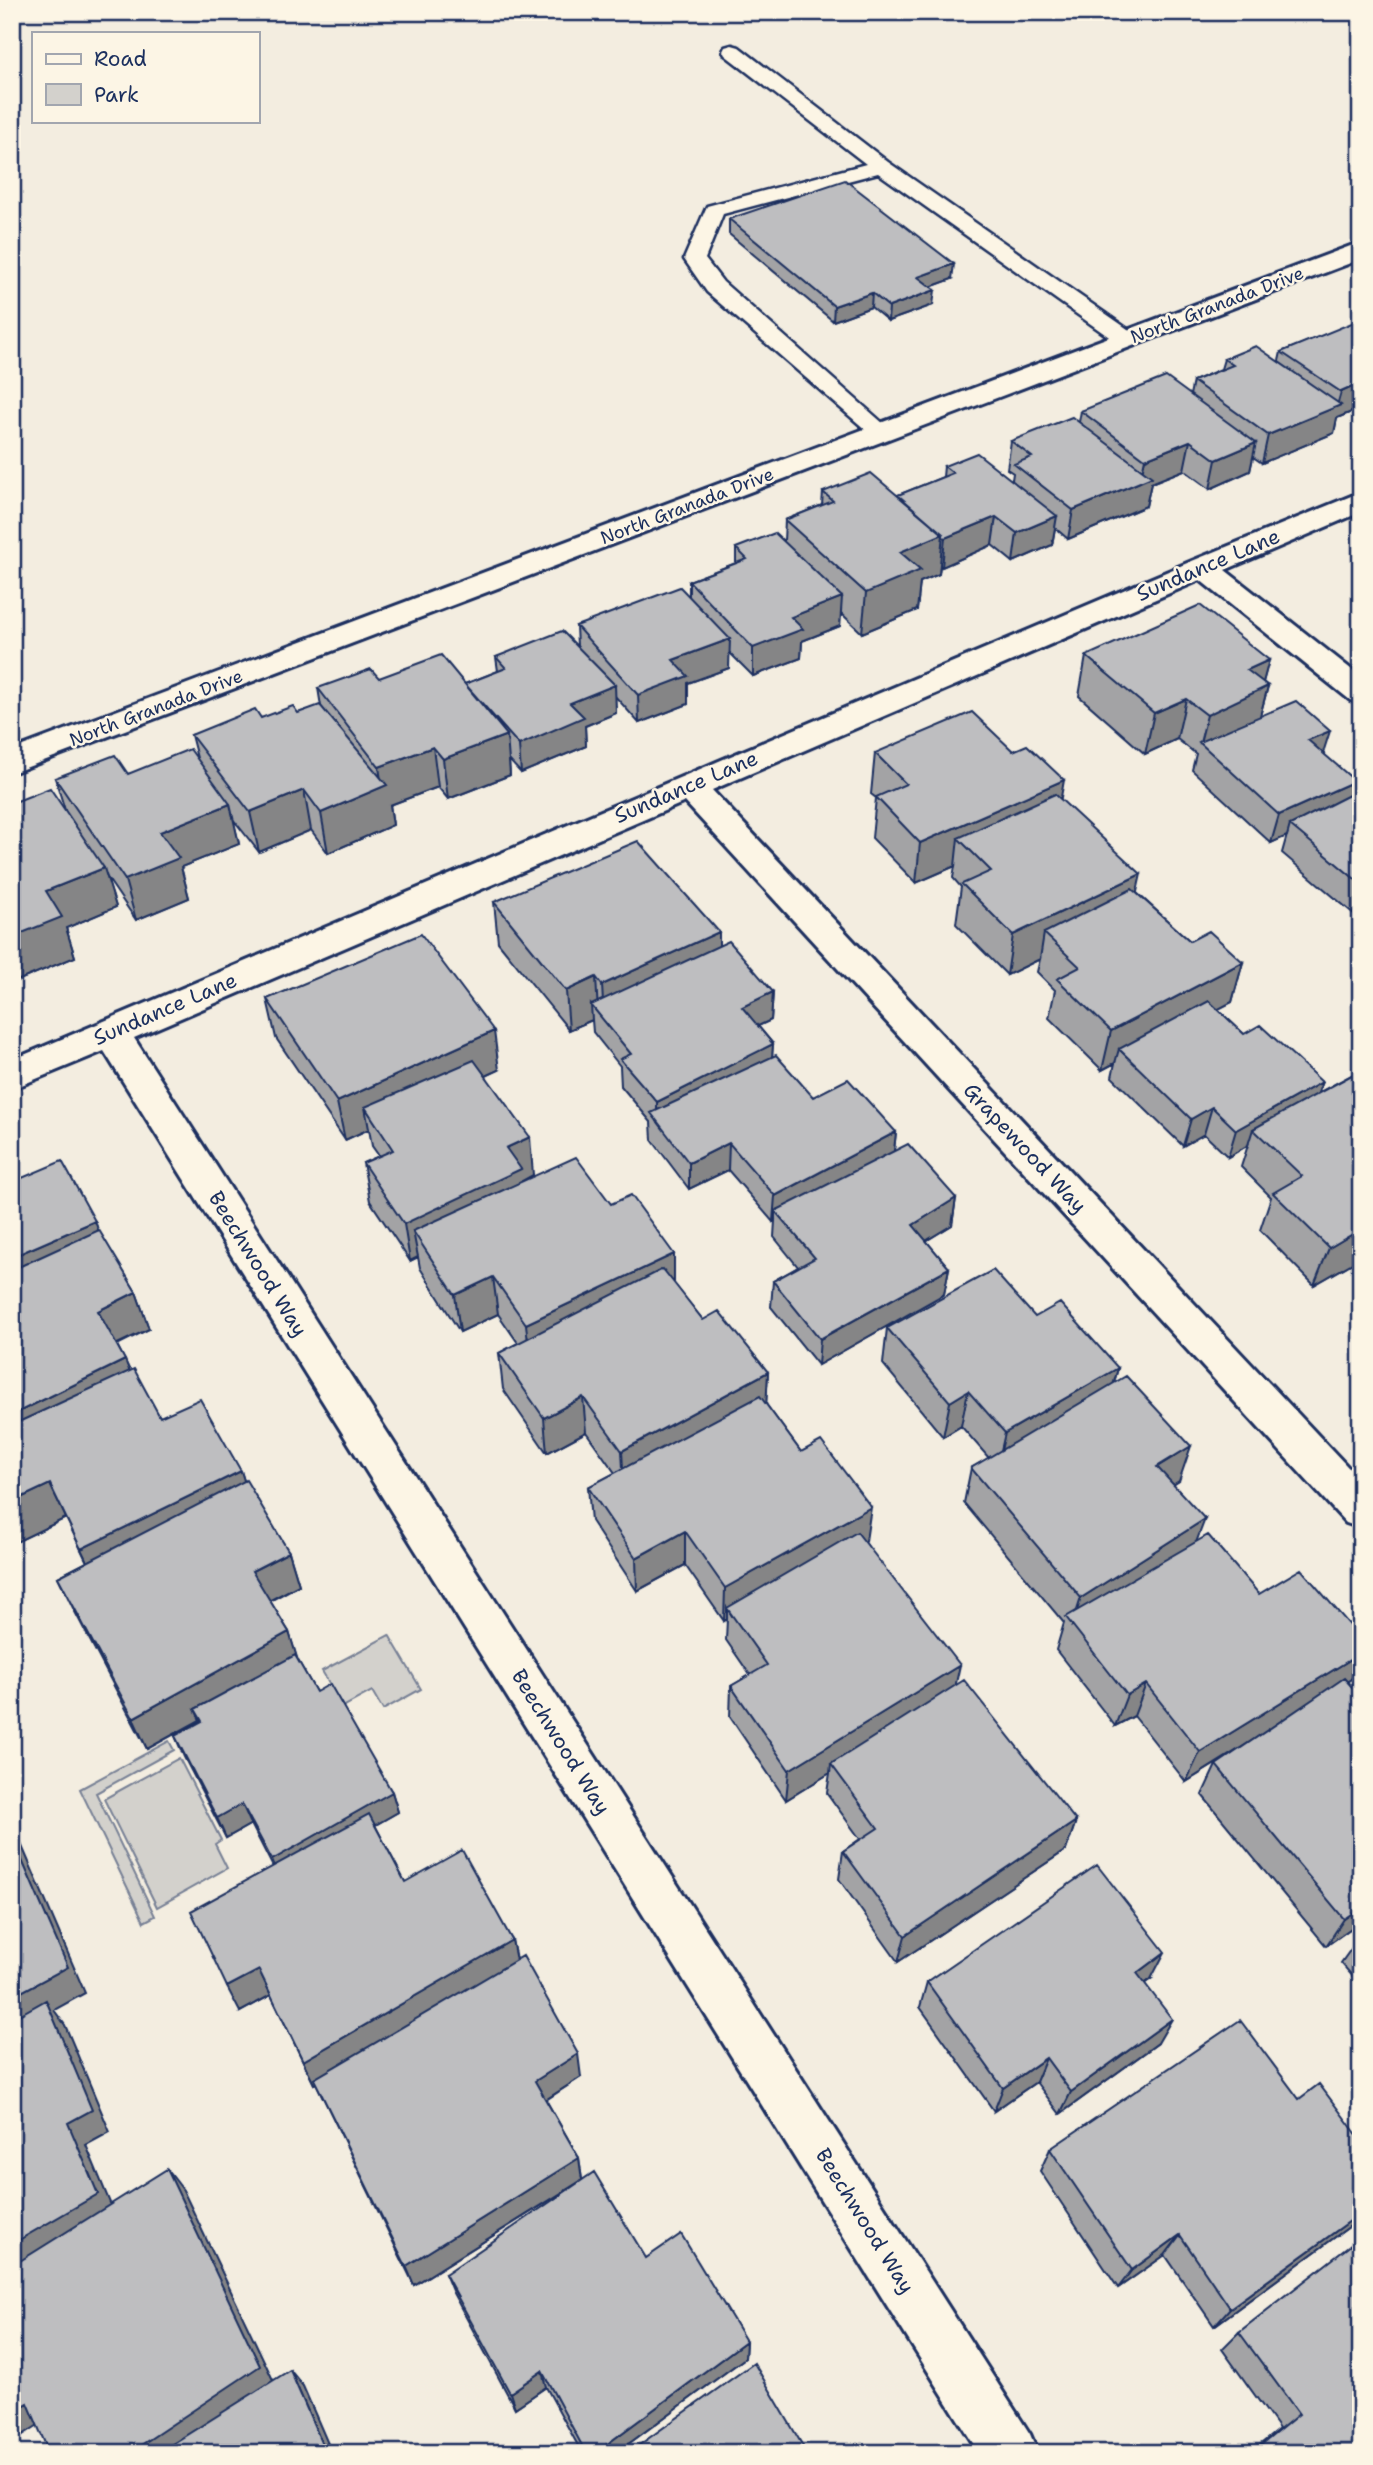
<svg xmlns="http://www.w3.org/2000/svg" width="1373" height="2465" font-family="'Shantell Sans',sans-serif">
  <rect width="100%" height="100%" fill="#f3ede0"/>
  <filter id="ink" filterUnits="userSpaceOnUse"><feTurbulence type="fractalNoise" baseFrequency=".0143" numOctaves="2"/><feDisplacementMap in="SourceGraphic" scale="14" xChannelSelector="R" yChannelSelector="G"/><feConvolveMatrix kernelMatrix="1 2 1 2 8 2 1 2 1" color-interpolation-filters="sRGB"/></filter>
  <g filter="url(#ink)">
    <path fill="#d3d1cc" stroke="#778095" stroke-width="2" d="M389,1635L421,1689L383,1710L372,1691L343,1707L322,1671Z
      M169,1741L174,1750L96,1793L155,1916L144,1922L80,1789Z
      M179,1758L221,1840L215,1844L227,1868L157,1907L104,1799Z"/>
    <g fill="none" stroke-linecap="round" stroke-linejoin="round">
      <g stroke="#1b2f5e" stroke-width="5">
        <path id="lane" d="M732,45L739,47L888,162L1135,334L1138,339L1135,344H1119L878,173L723,214L705,259L723,282L893,432L890,437H874L707,292L684,259L707,206L866,164L725,55L723,51L725,47Z"/>
      </g>
      <g stroke="#1b2f5e" stroke-width="6">
        <path id="street" d="M1361,492V512L1225,570L1361,677V703L1350,700L1200,580L712,790L1361,1481V1528L1346,1523L685,802L134,1038L1030,2434L1038,2453H979L104,1051L12,1089V1060L1192,561Z"/>
      </g>
      <g stroke="#1b2f5e" stroke-width="6">
        <path id="secondary" d="M1361,242V259L12,773V750Z"/>
      </g>
      <use href="#lane" fill="#fcf5e5" fill-rule="evenodd"/>
      <use href="#street" fill="#fcf5e5" fill-rule="evenodd"/>
      <use href="#secondary" fill="#fcf5e5" fill-rule="evenodd"/>
    </g>
    <path fill="#a3a3a5" stroke="#1b2f5e" stroke-width="2" d="M729,219L952,279L930,287L933,305L888,321L871,307L833,321L729,234Z
      M1361,321V408L1337,418L1334,433L1262,463L1253,457L1250,471L1210,489L1184,470L1151,483L1146,506L1068,539L1055,528L1052,545L1013,562L992,545L942,567L940,565L939,574L920,582L917,610L862,633L841,613L840,626L802,641L801,658L753,676L729,652V668L688,683V704L639,723L615,696L616,713L585,726L586,746L521,773L509,760L510,775L448,799L438,787L390,805L393,825L328,853L311,830L259,852L233,819L239,844L181,867L189,898L136,920L106,876L116,907L66,928L75,957L12,983L65,810L55,778L128,774L197,758L191,735L261,718L298,713L321,706L318,688L379,678L465,684L498,671L496,657L577,646L576,626L689,596V581L736,563V548L784,541L785,520L822,505L823,492L898,495L943,477L944,466L1012,480L1013,473L1007,469L1011,441L1079,422L1081,411L1190,395L1193,381L1221,369L1224,359L1279,361L1281,352Z
      M1086,656L1269,660L1263,682L1268,686L1260,716L1323,753L1351,794L1361,789V920L1282,853L1287,835L1271,843L1192,770L1196,754L1177,739L1145,754L1079,696Z
      M875,753L1060,799L1137,893L1190,941L1243,962L1232,1002L1217,1009L1244,1034L1318,1093L1361,1070V1258L1314,1285L1260,1230L1271,1197L1241,1167L1248,1145L1228,1157L1204,1134L1183,1146L1112,1077L1115,1063L1102,1070L1049,1018L1055,990L1037,972L1040,959L1007,975L956,924L961,887L953,878L955,866L916,883L872,838L876,798L871,794Z
      M494,902L719,932V946L773,992L771,1020L758,1026L773,1044L772,1057L813,1097L896,1132L894,1151L956,1198L952,1225L926,1241L949,1268L944,1294L818,1365L771,1307L773,1281L798,1267L774,1237L775,1221L773,1222L728,1170L689,1189L652,1140L651,1122L621,1086L620,1066L593,1032L592,1020L569,1030L498,942Z
      M267,999L499,1070L486,1076L533,1175L522,1181L611,1204L674,1254V1284L703,1320L768,1372L766,1404L866,1541L865,1542L956,1685L1076,1821L1066,1850L898,1962L839,1879L843,1851L860,1839L827,1793L830,1773L786,1800L730,1717L731,1686L750,1675L726,1640L727,1619L724,1621L685,1565L637,1591L591,1521L588,1487L615,1473L586,1432L547,1453L503,1389L499,1353L518,1343L498,1314L460,1332L420,1268L418,1257L410,1261L370,1201L363,1163L379,1156L372,1146L369,1129L345,1140L276,1038Z
      M15,1181L95,1221L98,1230L136,1292L149,1329L117,1345L130,1371L160,1417L241,1471L244,1481L289,1552L299,1585L270,1601L289,1632L297,1659L316,1692L392,1792L398,1812L375,1825L405,1882L512,1940L516,1960L581,2077L546,2100L579,2158L582,2180L414,2285L316,2083L314,2084L271,1995L240,2012L273,1867L251,1824L226,1838L184,1757L175,1736L201,1722L200,1720L147,1749L74,1610L58,1577L87,1562L66,1518L12,1544Z
      M1035,1317L1118,1368L1114,1383L1179,1481L1173,1485L1196,1542L1259,1594L1351,1679L1347,1682L1361,1921L1326,1946L1202,1795L1216,1765L1245,1746L1186,1782L1134,1716L1115,1726L1056,1650L1064,1623L964,1503L971,1468L989,1458L961,1426L943,1437L883,1364L887,1328Z
      M1361,1935V1986L1341,1963Z
      M1151,1979L1145,1983L1158,2043L1060,2114L1036,2082L994,2111L920,2007L927,1982Z
      M1050,2149L1361,2218L1214,2326L1165,2255L1118,2288L1040,2171Z
      M646,2258L746,2341L745,2358L616,2453H582L546,2387L515,2408L453,2293L445,2274Z
      M1239,2332L1361,2453H1250L1279,2429L1222,2349Z"/>
    <path fill="#858586" stroke="#1b2f5e" stroke-width="2" d="M954,264L952,279L916,292L918,277Z
      M935,290L933,305L888,321L889,307Z
      M872,293L871,307L833,321L834,306Z
      M1361,383V408L1337,418L1334,433L1262,463L1268,435L1337,406L1341,392Z
      M1190,441L1184,470L1151,483L1146,506L1068,539L1073,510L1140,482L1145,459Z
      M1256,443L1250,471L1210,489L1216,460Z
      M1057,516L1052,545L1013,562L1017,533Z
      M996,517L992,545L942,567L945,538Z
      M943,534L939,574L920,582L917,610L862,633L866,593L900,552Z
      M842,597L840,626L802,641L801,658L753,676V648L791,617Z
      M730,639L729,668L688,683V704L639,723L638,695L673,660Z
      M1269,660L1261,690L1268,686L1257,727L1200,743L1207,715L1247,670Z
      M615,685L616,713L585,726L586,746L521,773L519,745L570,703Z
      M1186,699L1177,739L1145,754L1154,713Z
      M1330,731L1321,759L1308,740Z
      M507,735L510,775L448,799L443,759Z
      M433,747L438,787L390,805L393,825L328,853L321,813L382,787L379,767Z
      M1064,780L1057,820L958,838L955,866L916,883L920,843Z
      M1355,781L1346,809L1290,825L1287,836L1271,843L1279,815Z
      M304,790L311,830L259,852L250,812Z
      M230,804L239,844L181,867L189,898L136,920L125,880L160,832Z
      M104,868L116,907L66,928L75,957L12,983V937L46,891Z
      M1141,874L1132,914L1044,933L1040,959L1007,975L1013,935Z
      M719,932V972L604,1020L602,985Z
      M1243,962L1232,1002L1127,1057L1119,1049L1115,1063L1102,1070L1111,1031Z
      M596,977L598,1013L591,1005L592,1020L569,1030L566,991Z
      M773,992L771,1020L741,1034L742,1007Z
      M494,1031L499,1070L377,1125L365,1107L369,1129L345,1140L337,1102Z
      M773,1044L771,1071L657,1121V1102Z
      M1322,1082L1312,1109L1253,1129L1248,1145L1228,1157L1236,1130Z
      M1212,1107L1204,1134L1183,1146L1191,1119Z
      M896,1132L893,1159L775,1211V1221L773,1222L775,1196Z
      M530,1137L533,1175L522,1181L525,1207L413,1231L418,1257L410,1261L404,1224L506,1148Z
      M729,1143L728,1170L689,1189V1163Z
      M956,1198L952,1225L909,1251L913,1225Z
      M95,1221L108,1259L12,1301V1257Z
      M1361,1229V1258L1314,1285L1329,1248Z
      M674,1254V1291L530,1361L526,1324Z
      M949,1268L944,1294L818,1365L820,1339Z
      M493,1277L498,1314L460,1332L455,1295Z
      M136,1292L149,1329L111,1347L98,1311Z
      M125,1360L139,1395L12,1458V1415Z
      M1118,1368L1108,1403L997,1468L1005,1433Z
      M768,1372L766,1408L624,1485L622,1451Z
      M968,1391L961,1426L943,1437L950,1402Z
      M583,1397L586,1432L547,1453L544,1418Z
      M1191,1446L1179,1481L1145,1502L1157,1467Z
      M241,1471L252,1506L97,1582L81,1549Z
      M50,1484L66,1518L12,1544V1502Z
      M871,1507L866,1541L732,1616L727,1608V1619L724,1621L725,1588Z
      M1205,1519L1192,1553L1072,1626L1081,1598Z
      M685,1531V1565L637,1591L636,1558Z
      M289,1552L299,1585L263,1604L252,1571Z
      M289,1632L299,1664L195,1709L200,1720L147,1749L133,1718Z
      M1361,1653V1662L1351,1679L1186,1782L1200,1752Z
      M960,1665L953,1697L831,1764L830,1773L786,1800L789,1770Z
      M1146,1684L1134,1716L1115,1726L1127,1695Z
      M392,1792L398,1812L280,1880L272,1860Z
      M242,1804L251,1824L226,1838L217,1818Z
      M1076,1821L1066,1850L898,1962L905,1936Z
      M12,1826L16,1832L85,1993L54,2010L65,2025L110,2132L86,2145L115,2215L12,2275Z
      M1361,1907V1921L1326,1946L1344,1919Z
      M512,1940L517,1966L314,2084L303,2061Z
      M1165,1952L1151,1979L1124,1998L1137,1973Z
      M259,1970L271,1995L240,2012L227,1987Z
      M1172,2019L1158,2043L1060,2114L1071,2092Z
      M578,2054L581,2077L539,2104L535,2081Z
      M1046,2058L1036,2082L994,2111L1003,2088Z
      M579,2158L582,2180L414,2285L406,2266Z
      M167,2169L183,2190L274,2382L167,2453H129Z
      M1361,2213V2218L1214,2326L1230,2308Z
      M1180,2235L1165,2255L1118,2288L1132,2270Z
      M746,2341L745,2358L616,2453H595Z
      M290,2370L303,2386L332,2453H326Z
      M542,2371L546,2387L515,2408L510,2393Z
      M28,2403L49,2418L12,2442V2413Z"/>
    <path fill="#bebec0" stroke="#1b2f5e" stroke-width="2" d="M845,180L954,264L918,277L935,290L889,307L872,293L834,306L729,219Z
      M1359,320L1361,321V383L1341,392L1281,352Z
      M1256,346L1341,405L1268,435L1193,381L1233,365L1224,359Z
      M1166,377L1256,443L1216,460L1190,441L1145,459L1081,411Z
      M1072,417L1152,477L1073,510L1014,464L1032,457L1011,441Z
      M977,453L1057,516L1017,533L996,517L945,538L943,537V534L898,495L953,473L944,466Z
      M871,473L943,534L900,552L921,570L866,593L785,520L833,501L823,492Z
      M775,533L842,597L791,617L803,629L753,648L689,581L747,559L736,548Z
      M680,587L730,639L673,660L688,676L638,695L576,626Z
      M1200,605L1269,660L1247,670L1268,686L1207,715L1186,699L1154,713L1086,656Z
      M562,631L615,685L570,703L584,717L519,745L465,684L506,668L496,657Z
      M441,655L507,735L443,759L433,747L379,767L318,688L371,669L379,678Z
      M1296,701L1330,731L1308,740L1355,781L1279,815L1199,742Z
      M320,705L387,785L321,813L304,790L250,812L191,735L255,709L261,718L293,706L298,713Z
      M972,712L1013,751L1027,745L1064,780L920,843L876,797L906,784L875,753Z
      M190,749L230,804L160,832L179,858L125,880L55,778L115,755L128,774Z
      M50,788L104,868L46,891L62,917L12,937V803Z
      M1361,789V884L1290,825Z
      M1055,794L1141,874L1013,935L962,884L991,871L958,838Z
      M638,841L719,932L602,985L596,977L566,991L494,902Z
      M1132,889L1190,941L1209,931L1243,962L1111,1031L1057,979L1080,967L1044,933Z
      M421,934L494,1031L337,1102L267,999Z
      M729,941L773,992L742,1007L773,1044L657,1102L620,1059L631,1054L591,1005Z
      M1209,1001L1244,1034L1260,1025L1322,1082L1236,1130L1212,1107L1191,1119L1119,1049Z
      M776,1055L813,1097L848,1079L896,1132L775,1196L729,1143L689,1163L651,1113Z
      M474,1060L530,1137L506,1148L521,1169L404,1224L363,1163L393,1150L365,1107Z
      M1361,1070V1229L1329,1248L1273,1193L1302,1176L1253,1129Z
      M908,1144L956,1198L913,1225L949,1268L820,1339L773,1281L815,1258L775,1211Z
      M576,1157L611,1204L631,1195L674,1254L526,1324L493,1277L455,1295L413,1231Z
      M62,1161L95,1221L12,1257V1175L15,1181Z
      M99,1230L136,1292L98,1311L125,1360L12,1415V1270Z
      M663,1269L703,1320L719,1311L768,1372L622,1451L583,1397L544,1418L499,1353Z
      M993,1270L1035,1317L1060,1303L1118,1368L1005,1433L968,1391L950,1402L887,1328Z
      M134,1369L160,1417L200,1399L241,1471L81,1549L50,1484L12,1502V1425Z
      M1126,1376L1191,1446L1157,1467L1205,1519L1081,1598L971,1468Z
      M760,1396L801,1452L821,1441L871,1507L725,1588L685,1531L636,1558L588,1487Z
      M246,1480L289,1552L252,1571L289,1632L133,1718L58,1577Z
      M857,1532L960,1665L789,1770L731,1686L767,1665L727,1608Z
      M1208,1535L1259,1594L1301,1569L1361,1638V1653L1200,1752L1146,1684L1127,1695L1066,1617Z
      M295,1655L316,1692L330,1684L392,1792L272,1860L242,1804L217,1818L175,1736L202,1721L195,1709Z
      M1344,1678L1361,1697V1907L1344,1919L1216,1765Z
      M964,1680L1076,1821L905,1936L843,1851L878,1828L831,1764Z
      M369,1814L405,1882L462,1850L512,1940L303,2061L259,1970L227,1987L191,1911Z
      M12,1837L68,1967L12,1997Z
      M1097,1865L1165,1952L1137,1973L1172,2019L1071,2092L1046,2058L1003,2088L927,1982Z
      M523,1956L578,2054L535,2081L579,2158L406,2266L314,2079Z
      M46,2000L92,2110L68,2123L98,2194L12,2244V2019Z
      M1240,2020L1299,2099L1319,2084L1361,2140V2213L1230,2308L1180,2235L1132,2270L1050,2149Z
      M167,2169L260,2366L129,2453H49L28,2403L12,2413V2266Z
      M594,2172L646,2258L681,2234L746,2341L595,2453H586L542,2371L510,2393L445,2274Z
      M1361,2237V2453H1265L1260,2446L1299,2414L1239,2332Z
      M754,2363L807,2453H628Z
      M290,2370L326,2453H158Z"/>
  </g>
  <g text-anchor="middle" dominant-baseline="central" stroke-width="5" stroke-linejoin="round" paint-order="stroke">
    <g font-size="18" fill="#1b2f5e" stroke="#fcf5e5">
      <text transform="translate(1217 305) rotate(-21)">North Granada Drive</text>
      <text transform="translate(687 506) rotate(-21)">North Granada Drive</text>
      <text transform="translate(156 708) rotate(-21)">North Granada Drive</text>
    </g>
    <g font-size="21" fill="#1b2f5e" stroke="#fcf5e5">
      <text transform="translate(1208 565) rotate(-23)">Sundance Lane</text>
      <text transform="translate(686 787) rotate(-23)">Sundance Lane</text>
      <text transform="translate(165 1009) rotate(-23)">Sundance Lane</text>
      <text transform="translate(1025 1148) rotate(47)">Grapewood Way</text>
      <text transform="translate(258 1264) rotate(58)">Beechwood Way</text>
      <text transform="translate(561 1742) rotate(58)">Beechwood Way</text>
      <text transform="translate(865 2221) rotate(58)">Beechwood Way</text>
    </g>
  </g>
  <rect width="1373" height="2465" fill="none" stroke="#fcf5e5" stroke-width="42"/>
  <rect x="21" y="21" width="1331" height="2423" fill="none" stroke="#1b2f5e" stroke-width="2.5" filter="url(#ink)"/>
  <rect x="32" y="32" width="228" height="91" fill="#fcf5e5" stroke="#a2a6af" stroke-width="2"/>
  <rect x="46" y="54" width="35" height="10" fill="#fcf5e5" stroke="#a2a6af" stroke-width="2"/>
  <text x="94" y="66" font-size="21" fill="#1b2f5e">Road</text>
  <rect x="46" y="84" width="35" height="21" fill="#d3d1cc" stroke="#a2a6af" stroke-width="2"/>
  <text x="94" y="102" font-size="21" fill="#1b2f5e">Park</text>
</svg>
